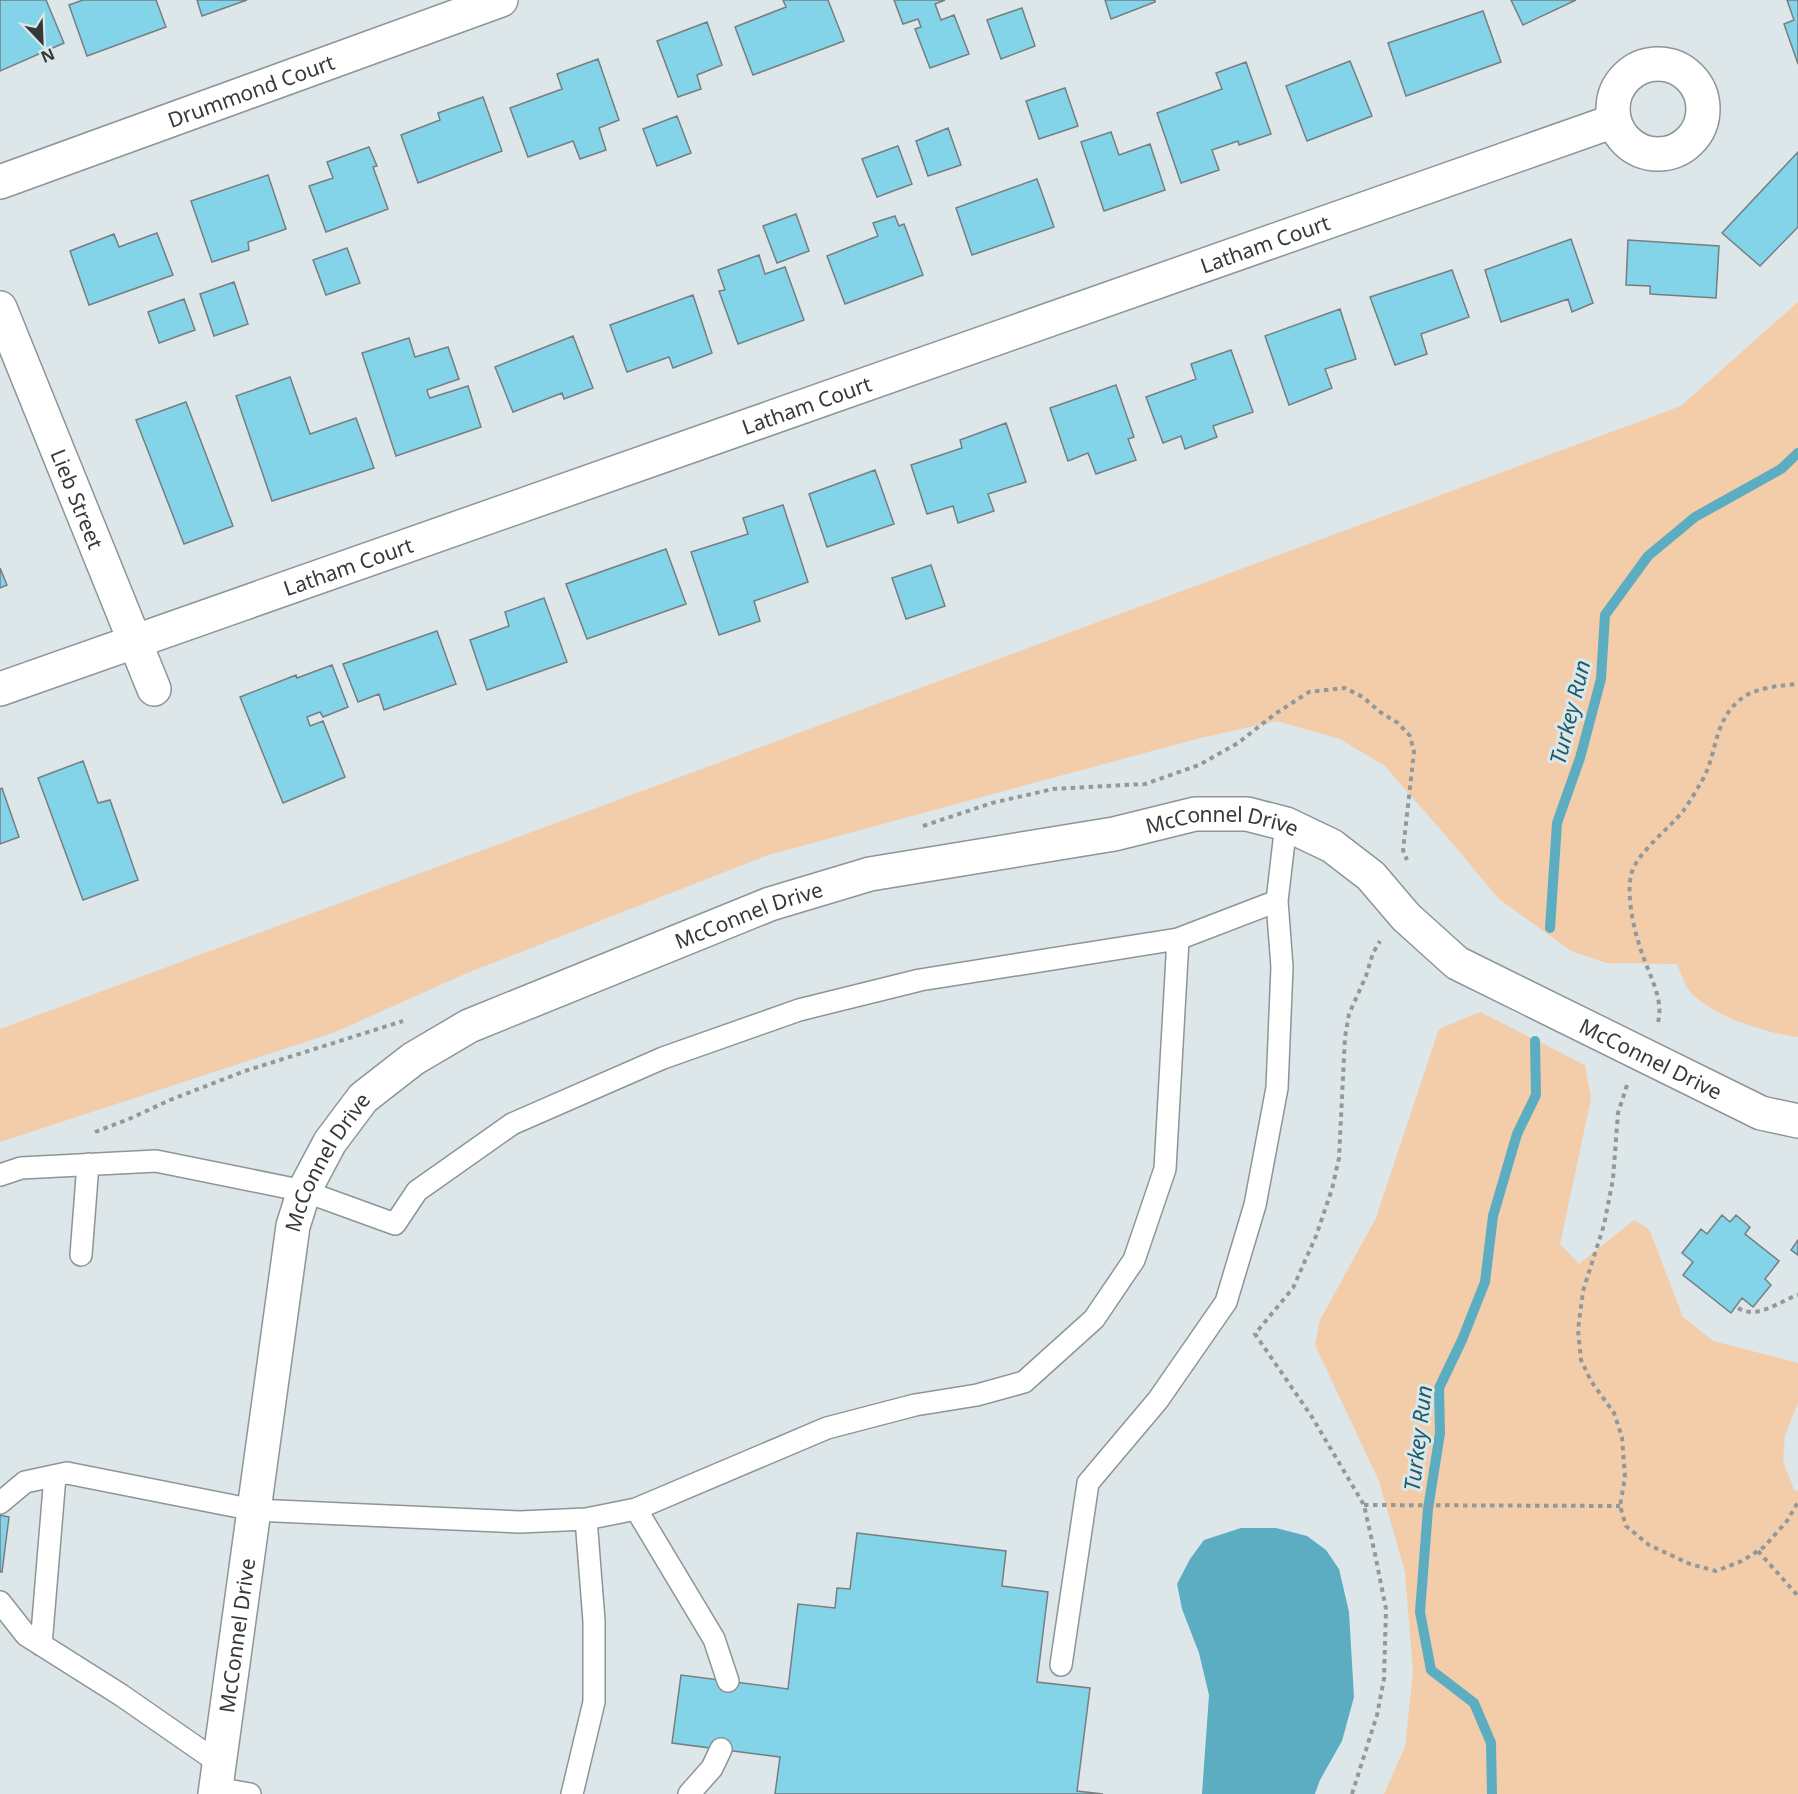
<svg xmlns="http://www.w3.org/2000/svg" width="1798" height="1794" font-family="'Noto Sans',sans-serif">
  <rect width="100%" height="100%" fill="#dde6e8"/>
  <path fill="#f3cca9" d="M1798,302V1037C1766,1033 1714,1017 1691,993C1685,986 1681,973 1677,964L1607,963L1571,951L1499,899L1453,844L1385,766L1340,739L1277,721L1200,738L768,855L467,973L333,1033L0,1142V1029L1681,406Z
    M1480,1012L1585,1065L1591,1099L1560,1244L1579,1264L1634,1220L1649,1229L1683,1317L1713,1341L1798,1363V1403L1785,1435L1783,1461L1794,1490L1798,1491V1794H1384L1405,1747L1413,1672L1405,1572L1379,1481L1315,1345L1320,1320L1376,1218L1439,1029Z"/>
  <path fill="#5cadc2" d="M1241,1528H1276L1307,1536L1326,1550L1339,1569L1349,1612L1354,1697L1342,1741L1320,1780L1315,1794H1202L1209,1695L1199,1653L1182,1609L1177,1584L1190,1559L1204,1540Z"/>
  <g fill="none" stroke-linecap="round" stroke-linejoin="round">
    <path stroke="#5cadc2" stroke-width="10" d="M1550,928L1557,823L1580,758L1601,679L1605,615L1648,556L1695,517L1781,469L1798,453
      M1492,1794L1491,1743L1474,1703L1431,1670L1420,1612L1428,1509L1440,1433L1439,1388L1462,1340L1485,1282L1493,1216L1517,1134L1536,1095L1535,1041"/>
  </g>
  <path fill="#83d4e9" stroke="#767e80" stroke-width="1.5" d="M0,0H46L64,43L0,71Z
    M83,0H156L166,27L87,56L69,5Z
    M197,0H247L202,16Z
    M783,0H828L844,41L753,75L735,27L786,7Z
    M894,0H945L935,4L941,20L954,15L969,54L930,68L915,29L921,27L918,19L903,24Z
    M1105,0H1155V2L1111,19Z
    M1511,0H1576L1523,25Z
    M1787,0H1798V64L1784,24L1794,20Z
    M1022,8L1035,46L1001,59L987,20Z
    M1483,11L1501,62L1406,96L1388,43Z
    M707,22L722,65L697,75L701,89L678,97L657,41Z
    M598,59L619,120L599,128L606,150L580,159L573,141L528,157L510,108L562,89L557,74Z
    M1350,61L1372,116L1307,141L1286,86Z
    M1246,62L1271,134L1239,145L1238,141L1212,150L1219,170L1181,183L1157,113L1222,89L1216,73Z
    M1065,88L1078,126L1039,139L1026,101Z
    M483,97L502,151L418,183L401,135L440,120L438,113Z
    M677,116L691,153L657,166L643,129Z
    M948,128L961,165L928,176L916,141Z
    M1111,132L1119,155L1150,144L1165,190L1104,211L1081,142Z
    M898,146L912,184L877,197L862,159Z
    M369,147L377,166L373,167L388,209L326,232L309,186L333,178L327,162Z
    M1798,152V227L1760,266L1722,233Z
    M268,175L286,229L248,242L249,250L212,262L191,201Z
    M1037,179L1054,227L972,255L956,208Z
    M796,214L809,251L777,263L763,226Z
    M895,216L899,226L904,224L923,275L845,304L827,256L878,236L873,223Z
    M157,233L173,275L89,305L70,251L114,234L119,247Z
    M1571,239L1593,303L1572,312L1568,299L1501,322L1485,270Z
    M1628,240L1719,246L1716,298L1650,294V286L1626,285Z
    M347,248L360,283L326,295L313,260Z
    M759,255L765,274L785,267L804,320L738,344L719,291L725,290L718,270Z
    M1452,270L1469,317L1421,334L1427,354L1395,365L1370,297Z
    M234,282L248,324L214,336L200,294Z
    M693,295L712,353L673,368L669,357L627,372L610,325Z
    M184,299L195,330L159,343L148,312Z
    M1340,309L1356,359L1325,369L1332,388L1289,405L1265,336Z
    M573,336L593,388L564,399L562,393L513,412L495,367Z
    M409,338L415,357L448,347L459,379L427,390L428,394L430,398L468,386L481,427L396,456L362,353Z
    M1231,350L1253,412L1213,426L1217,437L1185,449L1181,436L1163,443L1146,397L1196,379L1191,364Z
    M290,377L310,434L356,418L374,468L272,501L236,396Z
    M1116,385L1134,437L1128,439L1136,460L1096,474L1088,453L1068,461L1050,408Z
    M186,402L233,526L184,544L136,420Z
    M1006,423L1026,482L988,494L994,511L958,523L953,506L927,514L911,465L962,448L960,440Z
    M875,470L894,524L827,547L809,494Z
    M783,505L808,582L754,601L760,621L719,635L691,552L748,534L743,518Z
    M666,549L686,604L587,639L566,584Z
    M931,565L945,606L906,619L892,578Z
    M0,568L7,585L0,588Z
    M544,598L567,662L487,690L470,640L509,626L505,612Z
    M437,631L456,684L384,710L379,694L358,702L343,664Z
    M332,665L348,707L323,717L320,712L307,717L310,726L323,721L345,777L283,803L240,697L296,675L297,678Z
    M83,761L98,803L110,800L138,880L83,900L38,778Z
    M2,788L19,837L0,844V789Z
    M1722,1215L1730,1222L1736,1215L1750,1227L1745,1234L1779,1261L1765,1279L1771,1285L1753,1307L1742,1298L1731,1313L1683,1275L1693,1262L1682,1253L1701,1229L1707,1234Z
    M1798,1240V1255L1791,1250Z
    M0,1515L9,1517L2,1572H0Z
    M857,1533L1006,1551L1002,1586L1048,1592L1037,1682L1090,1688L1077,1791L1103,1794H775L780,1757L672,1743L681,1675L788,1689L798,1604L835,1608L837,1588L850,1589Z"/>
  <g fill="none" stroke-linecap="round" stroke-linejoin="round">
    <g stroke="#8d9597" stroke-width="24">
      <path id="service" d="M0,1175L21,1168L156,1161L304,1191L395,1224L417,1191L512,1124L663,1058L799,1010L920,980L1178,939L1277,901
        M81,1255L88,1164
        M0,1503L25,1482L67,1473L254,1510L520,1522L586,1519L636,1509L827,1428L915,1405L977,1395L1024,1382L1094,1319L1134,1260L1165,1169L1178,939
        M636,1509L714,1639L728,1681
        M0,1602L26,1635L121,1695L219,1763
        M41,1645L55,1476
        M1061,1665L1088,1483L1158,1400L1226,1302L1255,1205L1277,1088L1282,967L1277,901L1286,824
        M216,1788L250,1794
        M572,1794L594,1702V1621L586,1519
        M689,1794L712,1768L721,1749"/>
    </g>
    <g stroke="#8d9597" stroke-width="36">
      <g id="minor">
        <circle cx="1658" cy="109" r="45"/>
        <path id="s1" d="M0,182L501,0"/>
        <path id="s2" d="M0,308L154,689"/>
        <path id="s3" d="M0,689L1614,121"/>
        <path id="s4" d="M215,1794L293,1226L304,1191L330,1142L363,1098L413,1059L469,1026L770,904L870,874L1114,834L1195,814H1247L1286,824L1332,846L1371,876L1406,917L1457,963L1761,1113L1798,1121"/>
      </g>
    </g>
    <path stroke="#92999a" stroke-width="4" stroke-dasharray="4.5 4.5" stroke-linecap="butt" d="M923,826L992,803L1053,789L1145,784L1199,765L1238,743L1275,714L1309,692L1345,688L1363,697L1380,712L1398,723L1410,736L1414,752L1403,850L1407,860
      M1658,1022C1664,1001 1650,976 1643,956C1635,935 1626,897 1631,875C1636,853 1669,829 1683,811C1689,803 1695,793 1700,784C1719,755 1711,719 1745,696C1757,688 1783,685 1798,684
      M1627,1085L1618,1113L1613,1179L1604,1225L1583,1291L1578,1330L1581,1360L1591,1381L1614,1413L1622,1437L1625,1477L1620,1506L1626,1526L1649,1545L1690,1564L1716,1571L1742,1561L1764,1547L1787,1521L1798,1502
      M95,1132L129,1119L170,1100L245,1071L403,1021
      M1738,1308C1757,1320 1780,1301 1798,1295
      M1364,1505L1620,1506
      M1758,1551L1798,1596
      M1352,1794L1377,1715L1384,1679L1386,1609L1375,1554L1364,1505L1312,1417L1255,1334L1293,1288L1316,1236L1332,1189L1339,1158L1345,1037L1349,1014L1366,976L1373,953L1380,941"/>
    <use href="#service" stroke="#fff" stroke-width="21"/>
    <use href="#minor" stroke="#fff" stroke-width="33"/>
  </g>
  <g text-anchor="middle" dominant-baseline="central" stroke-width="6" stroke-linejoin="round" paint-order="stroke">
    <g font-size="21" fill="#35393a" stroke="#dde6e8">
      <text stroke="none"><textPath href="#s1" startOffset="267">Drummond Court</textPath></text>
      <text stroke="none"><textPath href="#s3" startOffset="1341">Latham Court</textPath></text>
      <text stroke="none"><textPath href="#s3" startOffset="855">Latham Court</textPath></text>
      <text stroke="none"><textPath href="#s2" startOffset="206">Lieb Street</textPath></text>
      <text stroke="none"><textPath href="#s3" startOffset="369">Latham Court</textPath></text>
      <text stroke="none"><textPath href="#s4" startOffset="1636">McConnel Drive</textPath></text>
      <text stroke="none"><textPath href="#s4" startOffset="1150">McConnel Drive</textPath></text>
      <text stroke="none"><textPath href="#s4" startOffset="2140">McConnel Drive</textPath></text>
      <text stroke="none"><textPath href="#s4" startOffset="646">McConnel Drive</textPath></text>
      <text stroke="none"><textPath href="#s4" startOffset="160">McConnel Drive</textPath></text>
    </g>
    <g font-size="22" font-style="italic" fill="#1a5d6c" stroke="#dde6e8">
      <text transform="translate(1569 712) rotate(-76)">Turkey Run</text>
      <text transform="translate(1417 1438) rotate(-83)">Turkey Run</text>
    </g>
  </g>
  <g transform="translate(42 42) rotate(157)" stroke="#dde6e8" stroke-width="4.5" paint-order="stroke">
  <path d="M0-4.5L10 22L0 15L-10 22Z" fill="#35393a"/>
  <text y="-9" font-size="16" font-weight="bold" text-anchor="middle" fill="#35393a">N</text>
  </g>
</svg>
